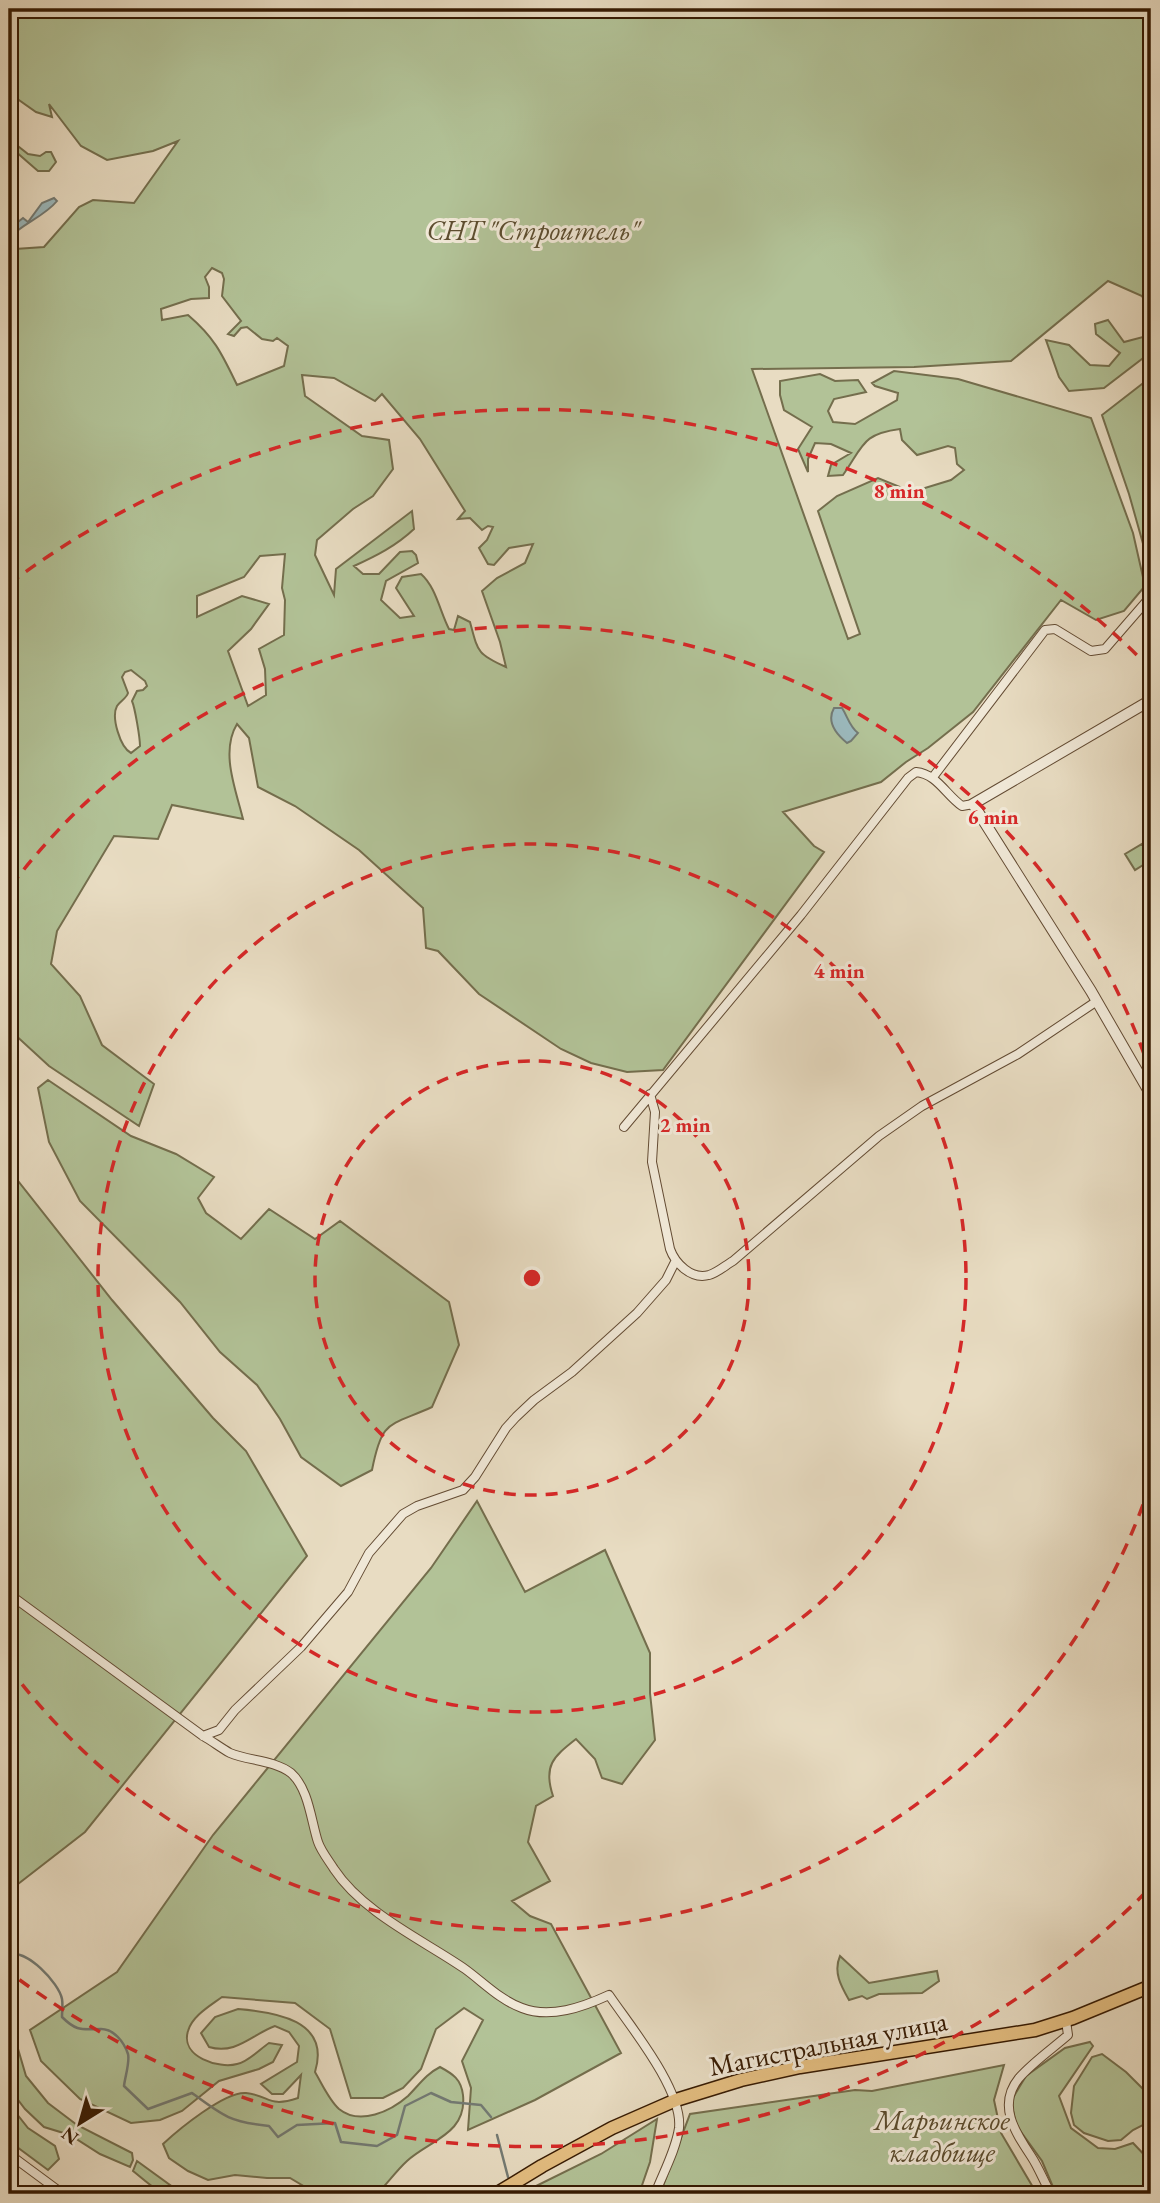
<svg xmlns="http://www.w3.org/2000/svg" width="1160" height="2203" font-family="'EB Garamond',serif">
  <rect width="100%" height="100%" fill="#e8dcc2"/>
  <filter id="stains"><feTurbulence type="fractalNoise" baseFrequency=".00286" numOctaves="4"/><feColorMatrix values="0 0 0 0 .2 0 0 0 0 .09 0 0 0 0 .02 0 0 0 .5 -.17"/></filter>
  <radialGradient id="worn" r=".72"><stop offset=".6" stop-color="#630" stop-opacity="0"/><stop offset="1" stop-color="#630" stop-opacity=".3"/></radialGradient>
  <path fill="#b2c297" stroke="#746e4d" stroke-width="2" fill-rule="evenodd" d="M9,9H1151V312L1142,296L1108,281L1011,361L914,367L752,369L848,639L860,634L818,511L837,496L878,478L912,492L951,480L964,470L957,464L955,448L948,446L917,455L902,440L900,429C862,434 864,445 843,475L828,476L831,465L851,453L831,444L815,443L808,459V472L798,449L812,427L784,410L780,395V381L820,374L835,381L858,380L866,392L834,399L828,411L833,422L855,424L897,400L898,393L875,386L872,383L894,371L958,379L1091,418L1133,533L1145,586L1124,611L1096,620L1061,600L973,712L928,748L906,762L881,782L783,812L814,846L824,852L663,1070L627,1072L591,1063L561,1049L479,994L438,951L426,948L423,908L359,850L295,806L258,787L249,738L237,724C220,752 236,790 243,819L172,805L158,839L114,836L57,931L51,964L80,996L102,1045L154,1084L139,1126L49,1066L12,1032L9,1020V253L15,249L44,247L79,207L93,200L134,203L178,141L153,151L107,160L81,146L49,104L52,117L36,112L9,93ZM212,268L222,273L224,279L222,296L241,321L228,334L234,336L241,328L247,327L262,339L273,341L277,338L288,346L284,366L237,385C222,354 215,338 188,315L162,320L161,309L191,299L209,298V287L205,277ZM302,375L334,378L375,401L382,394L420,439L465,511L458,519L470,518L482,530L488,526L493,527L487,540L479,548L488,564L494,565L509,548L533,544L525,563L497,578L482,591L500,642L506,667C477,654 478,652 470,622L458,616L454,630L449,629C440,612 436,587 421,574L402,577L396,588L414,616L400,618L381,600L386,581L418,563L416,555L412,551L400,552L379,574H363L354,566C376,556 396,546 414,529L412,511L336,569L334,595L315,555L317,540L353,509L373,496L393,469L389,440L362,436L305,396ZM285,554L282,588L285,600L284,635L259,649L265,669L266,695L248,706L228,651L251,629L269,604L242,596L197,617V596L244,577L260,556ZM131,670L145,681L147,686L143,690L137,691L132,701C135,708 140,738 140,746L131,753C120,747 111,717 117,706C120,701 126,699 128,693L122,677L125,672Z
    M9,139L28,154L40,156L46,152H51L56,162L49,171H38L15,151L9,150Z
    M1108,320L1124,342L1147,336L1151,327V352L1104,388L1069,391L1059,377L1046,340L1069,345L1090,365L1109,366L1120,353L1096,334L1095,324Z
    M1151,377V572L1129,494L1102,415Z
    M1142,844L1151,860L1135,870L1125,854Z
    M48,1080L131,1136L176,1154L214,1177L198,1198L206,1213L241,1239L269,1209L315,1239L340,1221L449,1302L459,1345L432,1407C388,1427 382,1419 372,1470L341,1486L301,1457L280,1419L257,1385L220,1352L180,1302L80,1201L49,1142L38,1088Z
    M9,1154L15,1177L112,1300L213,1418L246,1451L307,1556L85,1832L9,1891Z
    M477,1501L525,1592L605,1550L650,1653V1693L655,1740L622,1784L602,1778L595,1759L576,1739C553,1757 543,1766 553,1796L536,1806L528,1842L550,1881L512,1901L530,1916L551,1924L621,2053L535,2100L468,2130L471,2088L462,2061L483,2020L464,2008L436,2029L421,2069L403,2088L383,2098H351L330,2029L295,2003L222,1997C210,2006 192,2016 188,2031C180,2057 219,2069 237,2064C248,2062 260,2049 269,2043L282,2045L273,2062L259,2069L219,2081L182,2111L160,2120L131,2123L80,2099L41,2061L30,2030L117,1972L213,1835L431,1568Z
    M840,1956L869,1983L937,1971L939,1981L922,1993L879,1994L867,1999L862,1996L849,2000C841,1986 833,1972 840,1956Z
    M238,2009C275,2012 331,2020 315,2072C322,2084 329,2100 339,2109C360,2126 391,2111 408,2096C419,2085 426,2074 440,2067C453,2074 461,2079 463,2095C467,2134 430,2140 407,2161C396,2171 387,2184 377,2194H317L290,2178H267L235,2175L208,2180L188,2171L169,2158L163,2144C178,2130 225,2091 246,2093C271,2096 268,2108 298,2098L301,2075L283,2094H272L261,2084L297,2062L299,2046L289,2032L275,2026C251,2035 236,2055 209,2047L201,2033L215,2017Z
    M9,2035L16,2042L26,2076L48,2103L77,2125L132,2153L133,2160L130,2167L100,2154L70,2135L44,2127L25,2109L9,2088Z
    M1090,2042L1093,2046L1059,2096L1071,2128L1098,2148L1115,2149L1133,2143L1151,2162V2194H1056L1042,2161L1016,2125L1011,2101L1026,2076L1065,2048Z
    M1102,2054L1126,2072L1151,2097V2121L1133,2130L1121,2140L1108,2141L1084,2133L1074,2125L1071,2113L1074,2086L1092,2057Z
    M1004,2065L994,2100L1001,2133L1037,2194H660L690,2114L855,2090L872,2091Z
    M9,2104L28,2128L55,2146L59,2159L48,2170L9,2141Z
    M657,2119L650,2162L639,2194H520L601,2154Z
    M137,2161L177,2190L197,2194C159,2194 162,2195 133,2171Z"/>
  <path fill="#9bb9bd" stroke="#737a73" stroke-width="2" d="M54,198L57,201C45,216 22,224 9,238V229L23,218L28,222L42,203Z
    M834,708H842C848,717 849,726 858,733L851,741L847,743C836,734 826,722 834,708Z"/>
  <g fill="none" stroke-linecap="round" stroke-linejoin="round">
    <path stroke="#737a73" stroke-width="2.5" d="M9,1955C26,1948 59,1983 62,1999C63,2005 62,2011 62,2017C77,2032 82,2029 101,2029C114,2029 124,2042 128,2054C130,2062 125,2077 124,2086L148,2109L192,2093C223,2116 230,2122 269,2126L278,2137L297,2125L335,2123L341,2142L377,2146L397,2135L405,2106L431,2093L451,2102L481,2105L491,2117
      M497,2135L508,2177
      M516,2192L517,2194"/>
    <g stroke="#634b33" stroke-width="10">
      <path id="minor" d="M933,777L1045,630L1055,629L1091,651L1105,649L1151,596
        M650,1094L655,1112L652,1162L670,1249C675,1263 691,1280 709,1275C717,1273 726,1265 733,1261L879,1136L922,1106L1018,1054L1097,1001
        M624,1127L801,915L908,778L916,772C937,774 946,795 962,806L973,804
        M9,1594L203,1736C212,1741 221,1748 230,1753C249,1761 274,1760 291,1773C309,1789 311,1821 318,1842C321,1851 329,1861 334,1869C363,1913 423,1940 465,1969C483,1982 500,2000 522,2008C550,2019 583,2007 609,1995C630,2026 683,2090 679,2128C676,2150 663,2173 655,2194
        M203,1736L219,1730L235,1710L301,1647L348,1592L369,1553L403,1514L417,1506L463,1490L475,1477L506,1428L516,1417L534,1400L572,1372L637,1313L666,1280L675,1262
        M9,2154L63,2194
        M1051,2194C1044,2182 1039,2168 1031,2156C1015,2132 997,2105 1019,2078C1033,2062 1052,2049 1068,2035L1066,2021"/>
    </g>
    <g stroke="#634b33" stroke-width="12">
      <path id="tertiary" d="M1151,700L973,804L1091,991L1151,1095"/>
    </g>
    <g stroke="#371b03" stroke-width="15">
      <path id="primary" d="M496,2194L542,2166L612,2128L676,2100L741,2080L800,2067L1035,2030L1073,2018L1151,1986"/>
    </g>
    <use href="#minor" stroke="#f0e8d7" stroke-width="8"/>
    <use href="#tertiary" stroke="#f0e8d7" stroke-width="10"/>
    <use href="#primary" stroke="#e4be81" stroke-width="12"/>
  </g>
  <g fill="none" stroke="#d62828" stroke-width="3.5" stroke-dasharray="12 9">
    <circle cx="532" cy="1278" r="217"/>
    <circle cx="532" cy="1278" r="434"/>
    <path d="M1150 1485A652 652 0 0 1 11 1670M11 886A652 652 0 0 1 1150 1071"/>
    <path d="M1146 1892A869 869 0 0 1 9 1972M9 584A869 869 0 0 1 1146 664"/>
  </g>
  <g text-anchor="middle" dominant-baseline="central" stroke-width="6" stroke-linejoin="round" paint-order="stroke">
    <g font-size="28" font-style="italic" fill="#5c4d2f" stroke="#f0e8d7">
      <text x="533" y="230">СНТ "Строитель"</text>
      <text x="942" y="2120">Марьинское<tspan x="942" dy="32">кладбище</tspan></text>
    </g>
    <g font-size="28" fill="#371b03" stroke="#f0e8d7">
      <text transform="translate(828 2043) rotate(-11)">Магистральная улица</text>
    </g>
  </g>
  <circle cx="532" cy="1278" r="10" fill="#d62828" stroke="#f0e8d7" stroke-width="3.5"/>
  <g font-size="21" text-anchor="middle" font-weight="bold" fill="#d62828" stroke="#f0e8d7" stroke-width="6" stroke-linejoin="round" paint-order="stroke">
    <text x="899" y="498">8 min</text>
    <text x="993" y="824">6 min</text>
    <text x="839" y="978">4 min</text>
    <text x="685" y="1132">2 min</text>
  </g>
  <rect width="1160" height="2203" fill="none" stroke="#e8dcc2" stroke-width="35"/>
  <rect x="10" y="10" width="1139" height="2182" fill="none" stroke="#371b03" stroke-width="3.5"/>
  <rect x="18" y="18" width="1125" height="2168" fill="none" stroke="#371b03" stroke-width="2"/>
  <g transform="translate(80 2123) rotate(217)" stroke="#f0e8d7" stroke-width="5" paint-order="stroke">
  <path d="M0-5L12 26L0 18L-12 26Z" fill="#371b03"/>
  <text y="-10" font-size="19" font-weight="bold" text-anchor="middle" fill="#371b03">N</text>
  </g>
  <rect width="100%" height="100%" filter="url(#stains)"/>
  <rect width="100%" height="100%" fill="url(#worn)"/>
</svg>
